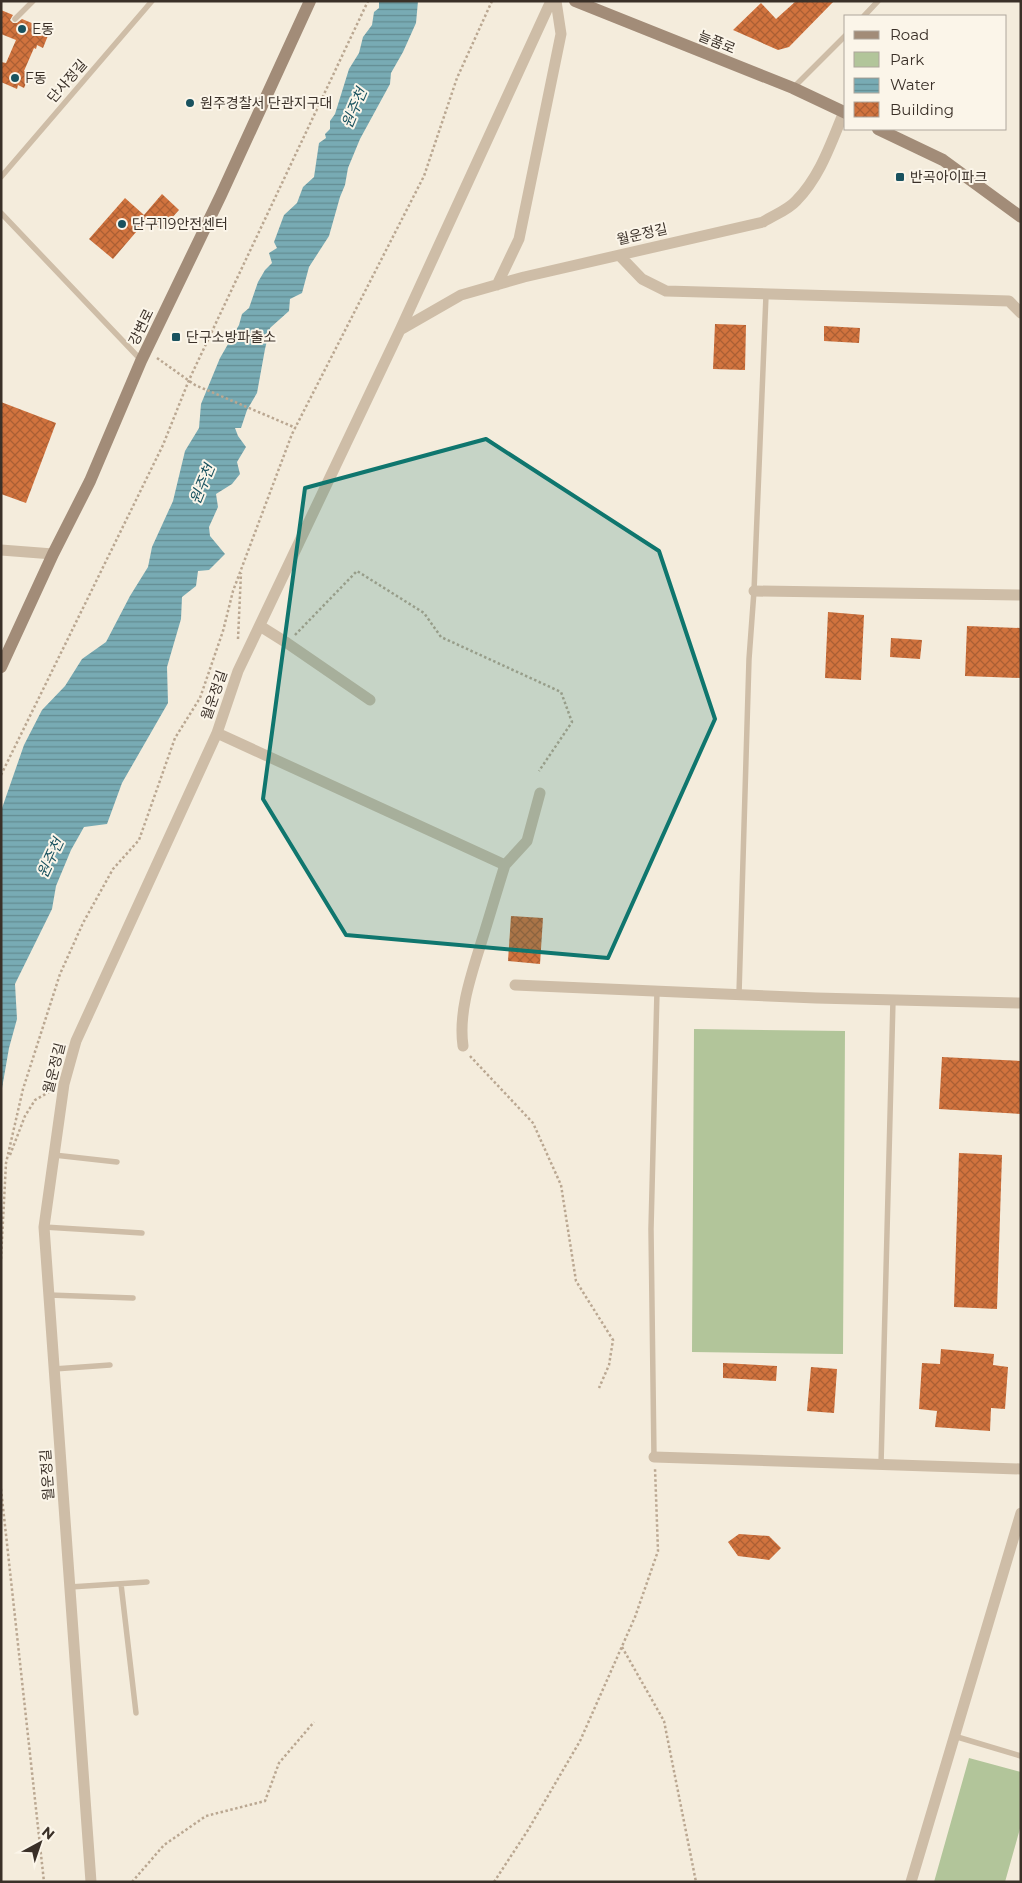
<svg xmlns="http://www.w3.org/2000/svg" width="1022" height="1883" font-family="Montserrat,'Noto Sans KR',sans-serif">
  <defs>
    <pattern id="water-rules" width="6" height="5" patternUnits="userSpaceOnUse" patternTransform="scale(1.25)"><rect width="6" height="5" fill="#78abb4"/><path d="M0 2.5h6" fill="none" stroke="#638c92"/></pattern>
    <pattern id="building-cross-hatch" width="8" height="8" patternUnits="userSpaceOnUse" patternTransform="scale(1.25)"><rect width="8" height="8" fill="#d1733e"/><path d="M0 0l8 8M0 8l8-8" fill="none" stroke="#ab5f34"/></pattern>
  </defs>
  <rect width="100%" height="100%" fill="#f4ecdc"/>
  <path fill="#b2c59a" d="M694,1029L845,1031L843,1354L692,1352Z
    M969,1758L1021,1772V1825L1005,1882H934Z"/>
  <path fill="url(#water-rules)" d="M379,1H418L416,23L403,52L391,73L390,84L360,139L348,168L345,185L340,197L329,236L309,267L302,293L290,299L289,311L270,328L265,349L257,393L247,410L241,428H235L238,436L246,447L237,462L240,474L232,484L216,494L218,507L209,527L210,536L225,554L209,570L198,571L196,586L182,597L181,619L167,667L168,703L122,783L107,824L84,827L71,850L56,886L52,909L15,984L17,1019L9,1048L1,1094V811L24,745L42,710L65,686L82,659L106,642L130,596L148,567L152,547L173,501L185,451L199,428L201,404L220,358L239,325L242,314L249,308L258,282L265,270L272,263L269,253L277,248L274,242L284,215L297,203L303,187L314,177L319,143L326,138L325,134L330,129V121L335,114L349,69L359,53L363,37L372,25L374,12L379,8Z"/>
  <path fill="url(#building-cross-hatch)" d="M796,1H834L789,47L778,50L733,30L761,3L776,19Z
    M1,10L13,15L10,20L13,23H17L22,19L44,28L43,31L49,33L43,48L37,45L36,49L34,48L24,71L30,74L24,88L18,85L17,89L1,82V62L6,63L16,40L1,34Z
    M162,194L179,210L161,230L148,218L113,259L89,239L125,198L144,215Z
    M715,324L746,325L745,370L713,369Z
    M824,326L860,328L859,343L824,341Z
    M1,402L56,423L26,503L1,494Z
    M828,612L864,615L861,680L825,678Z
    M967,626L1021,628V678L965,676Z
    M891,638L922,640L920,659L890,657Z
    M511,916L543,918L540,964L508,961Z
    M942,1057L1021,1061V1114L939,1109Z
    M959,1153L1002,1155L997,1309L954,1307Z
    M941,1349L994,1354L993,1365L1008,1367L1005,1409L991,1408L990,1431L935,1427L937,1411L919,1409L922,1363L940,1364Z
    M723,1363L777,1366L776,1381L723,1378Z
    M811,1367L837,1369L834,1413L807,1411Z
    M739,1534L769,1536L781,1548L769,1560L738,1556L728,1542Z"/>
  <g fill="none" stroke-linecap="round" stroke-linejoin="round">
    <path stroke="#baa791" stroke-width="2.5" stroke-dasharray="2.5 2.5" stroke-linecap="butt" d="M157,358L195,385L296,428
      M295,635L357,571L424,613L441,637L561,692L572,722L539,771
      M238,639L241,573
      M1,775L163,445L189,380L368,1
      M470,1056L533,1123L561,1185L576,1281L613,1340L609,1365L599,1388
      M10,1155L25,1116L35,1100L49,1092
      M1,1259L6,1163L23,1089L60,974L83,923L113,869L139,840L175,738L200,698L223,631L233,591L292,434L424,176L457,78L492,1
      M1,1489L44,1882
      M622,1647L664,1721L696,1882
      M132,1882L164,1845L206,1816L265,1801L279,1763L314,1722
      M494,1882L528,1830L580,1741L635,1617L658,1551L655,1468"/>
    <path stroke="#cebda7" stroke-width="5.5" d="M864,16L878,1
      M15,19L33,1
      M793,88L846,35
      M1,177L152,1
      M1,213L141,360
      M739,994L749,659L754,591L766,295
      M54,1155L117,1162
      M44,1227L142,1233
      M49,1295L133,1298
      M54,1369L110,1365
      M654,1457L651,1229L657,991
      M881,1465L893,1000
      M121,1584L136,1713
      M70,1587L147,1582
      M954,1736L1021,1756"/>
    <path stroke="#cebda7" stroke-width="11" d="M619,255L642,279L666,291L1009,301L1021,313
      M497,285L519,239L561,34L556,1
      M400,330L461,295L524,277L763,222C774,215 788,210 796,201C820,177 831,143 844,112
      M1,550L53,554
      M754,591L1021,595
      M260,626L287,643L370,700
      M217,733L505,865C497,890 490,915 482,940C472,973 458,1011 463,1046
      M505,865L527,841L540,793
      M515,985L816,998L1021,1003
      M654,1457L1021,1469
      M91,1882L44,1227L64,1084L76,1041L217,733L238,671L400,330L551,1
      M911,1882L1021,1513"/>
    <path stroke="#a28c78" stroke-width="12" d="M575,1L793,88L846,113
      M878,129L943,160L1021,217
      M1,667L53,554L90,481L141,361L221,195L310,1"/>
  </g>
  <path fill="#0f766e" fill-opacity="0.2" stroke="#0f766e" stroke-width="4" stroke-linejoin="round" d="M486,439L659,551L715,719L608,958L346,935L263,799L305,488Z"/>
  <g fill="#19525f" stroke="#fbf5e9" stroke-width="2">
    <circle cx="22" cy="29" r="5"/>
    <circle cx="15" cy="78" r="5"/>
    <circle cx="190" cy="103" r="5"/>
    <rect x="895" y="172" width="10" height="10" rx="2.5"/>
    <circle cx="122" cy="224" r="5"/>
    <rect x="171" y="332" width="10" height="10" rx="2.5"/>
  </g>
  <g text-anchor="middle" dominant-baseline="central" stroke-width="4" stroke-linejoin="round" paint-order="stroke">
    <g font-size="14" fill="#3a3028" stroke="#fbf5e9" text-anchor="start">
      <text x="32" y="29">E동</text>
      <text x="25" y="78">F동</text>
      <text x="200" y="103">원주경찰서 단관지구대</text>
      <text x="910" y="177">반곡아이파크</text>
      <text x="132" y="224">단구119안전센터</text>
      <text x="186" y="337">단구소방파출소</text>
    </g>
    <g font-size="14" fill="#3a3028" stroke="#fbf5e9">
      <text transform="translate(717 42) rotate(22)">늘품로</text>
      <text transform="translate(67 81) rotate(-49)">단사정길</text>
      <text transform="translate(642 234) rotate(-13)">월운정길</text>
      <text transform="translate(141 327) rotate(-64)">강변로</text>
      <text transform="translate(214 695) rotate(-71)">월운정길</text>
      <text transform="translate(54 1068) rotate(-76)">월운정길</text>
      <text transform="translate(47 1475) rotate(-94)">월운정길</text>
    </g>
    <g font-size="15" font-style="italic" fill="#19525f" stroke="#fbf5e9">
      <text transform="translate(354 108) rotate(-67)">원주천</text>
      <text transform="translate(202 484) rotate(-68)">원주천</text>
      <text transform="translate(50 858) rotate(-65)">원주천</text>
    </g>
  </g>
  <rect width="1022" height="1883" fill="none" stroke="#3a3028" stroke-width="5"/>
  <rect x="844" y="15" width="162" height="115" fill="#fbf5e9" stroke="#aea69c"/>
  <rect x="854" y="31" width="25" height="8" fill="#a28c78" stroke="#aea69c"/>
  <text x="890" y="40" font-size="15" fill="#3a3028">Road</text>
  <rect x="854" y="52" width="25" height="15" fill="#b2c59a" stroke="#aea69c"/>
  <text x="890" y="65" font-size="15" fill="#3a3028">Park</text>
  <rect x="854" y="78" width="25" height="15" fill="url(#water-rules)" stroke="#aea69c"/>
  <text x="890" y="90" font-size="15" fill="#3a3028">Water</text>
  <rect x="854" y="102" width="25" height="15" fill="url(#building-cross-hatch)" stroke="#aea69c"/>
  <text x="890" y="115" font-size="15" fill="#3a3028">Building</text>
  <g transform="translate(40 1843) rotate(40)" stroke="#fbf5e9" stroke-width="4" paint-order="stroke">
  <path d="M0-4L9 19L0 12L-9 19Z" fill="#3a3028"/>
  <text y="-8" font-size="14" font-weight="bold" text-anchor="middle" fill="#3a3028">N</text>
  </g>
</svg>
